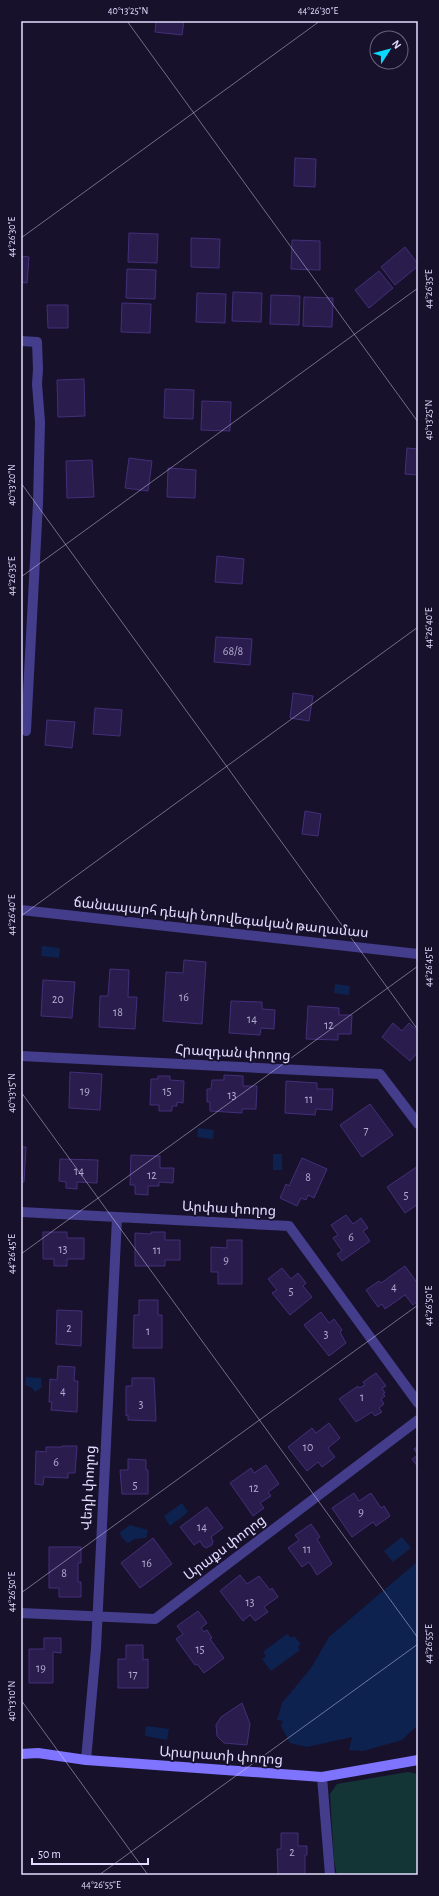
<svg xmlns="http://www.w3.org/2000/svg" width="439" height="1896" font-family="'Alegreya Sans','Noto Sans Armenian',sans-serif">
  <rect width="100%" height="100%" fill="#18112c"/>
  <path fill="#143536" d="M408,1772L418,1774V1875H337L334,1860L330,1794L337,1784Z"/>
  <path fill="#0d224f" d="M42,946L60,948L59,958L41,956Z
    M335,984L350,986L349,995L334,993Z
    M198,1128L214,1130L213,1139L197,1137Z
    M273,1154H282V1170H273Z
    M26,1377L41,1378L42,1387L35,1392L32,1388L25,1385Z
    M182,1503L188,1512L170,1526L164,1516Z
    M130,1525L148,1530L146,1538L135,1539L128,1543L121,1537L120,1532Z
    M402,1537L411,1548L393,1562L384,1551Z
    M418,1561V1725L402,1740L363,1751L349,1750L352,1737L307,1747L290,1743L281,1726L283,1721L277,1720L282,1703L311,1668L329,1637Z
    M287,1634L291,1638L294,1636L301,1644L298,1646L300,1650L271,1671L262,1659L266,1656L263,1652Z
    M146,1726L169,1729L167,1740L145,1736Z"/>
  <path fill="#2a1d4d" stroke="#422f79" d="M156,21H184L182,35L155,32Z
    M295,158L316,159L315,187L294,186Z
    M129,233L158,234L157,263L128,262Z
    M191,238L220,239L219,268L191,267Z
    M292,240L320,241V270L291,269Z
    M405,247L418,264V266L395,285L381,267Z
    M21,256L29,257L27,283L21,282Z
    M127,269L156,270L155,299L126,298Z
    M379,271L393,288L369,308L355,290Z
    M233,292L262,293L261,322L232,321Z
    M197,293L226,294L225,323L196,322Z
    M271,295L300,296L299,325L270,324Z
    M304,297L333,298L332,327L303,326Z
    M122,303L151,304L150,333L121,332Z
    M47,305H68V328H48Z
    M84,379L85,416L58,417L57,380Z
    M165,389L194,390L193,419L164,418Z
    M202,401L231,402L230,431L201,430Z
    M407,448L418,449V475L405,474Z
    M129,458L152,461L148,491L125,488Z
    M92,460L94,497L67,498L66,461Z
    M168,468L196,470L195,498L167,497Z
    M217,556L244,559L242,584L215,582Z
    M216,637L252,639L250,665L214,662Z
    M293,693L313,696L309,721L290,718Z
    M95,708L122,710L120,736L93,734Z
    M47,720L75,722L72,748L45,745Z
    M305,811L321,814L318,836L302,834Z
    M184,960L206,962L202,1024L163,1021L166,972L183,973Z
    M110,969L129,970L128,997H137L135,1029L99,1027L100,996H108Z
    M43,980L75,982L72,1018L41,1016Z
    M231,1001L262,1002V1009L275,1010L274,1029L261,1028L260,1035L229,1033Z
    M308,1006L339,1008V1015H352L351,1034H338V1040L306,1039Z
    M393,1023L402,1031L409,1023L418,1031V1052L410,1061L382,1037Z
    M70,1072L102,1074L100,1110L69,1108Z
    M224,1075L243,1076V1086H257L256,1109H242V1113L210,1111V1102H207V1089H211L212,1080H224Z
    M158,1076H170V1080L184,1081L183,1103L177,1102V1106H172V1111H159V1105H150L151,1079H158Z
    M286,1081L317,1083V1089H333L332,1110L316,1109L315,1115L285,1113Z
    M370,1104L393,1135L362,1157L340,1125Z
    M21,1147H26L24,1182H21Z
    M131,1155L160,1156V1168H174L173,1183L159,1182V1186H148V1195L135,1194V1185H130Z
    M302,1158L327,1169L314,1198L308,1195L306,1200L301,1198L297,1206L280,1198L286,1184L289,1186Z
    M60,1159L98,1160L97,1183L77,1182V1189L66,1188V1182L59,1181Z
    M418,1166V1204L405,1213L387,1187Z
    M346,1215L353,1224L361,1218L368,1228L363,1231L370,1241L342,1261L337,1254L342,1251L333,1238L338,1235L331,1225Z
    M43,1232H67V1238H84V1259H67V1266H54V1259H43Z
    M151,1232H165V1240H180V1260H165V1266H135V1233L151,1234Z
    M227,1240H242V1284H218V1272H211V1247L227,1248Z
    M405,1266L418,1284V1301L413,1305L405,1295L385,1309L382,1304L378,1307L366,1290L379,1281L381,1283Z
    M282,1268L291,1279L298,1273L306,1283L303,1286L312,1297L290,1315L272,1293L277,1290L268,1279Z
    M139,1300H158V1315H162V1348H133L134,1315H139Z
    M57,1310L82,1311L81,1346L56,1344Z
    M321,1312L329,1323L334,1319L342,1330L340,1332L346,1343L329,1356L304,1325Z
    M58,1366L75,1367L74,1381H78L77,1412L51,1410L52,1402H49L50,1379L57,1380Z
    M376,1373L386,1386L382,1388L385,1393L383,1394L385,1396L381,1399L384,1404L379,1408L382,1412L375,1416L372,1412L356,1422L339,1399L358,1386L359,1388L365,1385L363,1382Z
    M132,1378H154L156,1421L128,1420V1415L126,1416V1386H132Z
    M329,1423L340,1438L328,1448L335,1457L322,1467L318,1462L307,1471L288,1447L312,1428L316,1433Z
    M62,1446H77L75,1473H68V1478L44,1477L43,1485L35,1484L36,1451L46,1452V1447H62Z
    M418,1446V1467L412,1459L418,1455L414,1449Z
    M128,1459L146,1460V1470H148V1494H122L120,1470H128Z
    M266,1465L279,1484L268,1492L271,1496L260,1503L264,1508L253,1516L230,1483L251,1468L254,1473Z
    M354,1493L359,1501L371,1493L381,1508L384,1506L390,1516L376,1526L373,1522L352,1537L332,1508Z
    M207,1507L223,1528L211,1537L213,1541L212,1545L206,1548L203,1546L200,1541L194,1545L180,1527Z
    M311,1524L320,1537L317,1539L332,1564L317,1575L309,1562L302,1567L288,1548L299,1540L295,1535Z
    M153,1538L172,1564L140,1588L121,1563Z
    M49,1547H81V1563H78V1582H81V1597H59V1588H49Z
    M240,1575L247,1584L259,1576L270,1590L272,1588L278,1597L264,1607L268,1612L255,1621L250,1615L243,1621L220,1591Z
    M198,1611L207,1623L201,1628L204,1632L207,1630L212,1638L210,1639L224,1658L204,1673L197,1664L195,1665L176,1639L183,1634L177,1626Z
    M44,1638H61V1653L53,1652V1683H29V1649H44Z
    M126,1645H143V1660L148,1659V1688H118V1659H126Z
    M242,1703L250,1724L247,1745L224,1743L217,1736L216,1725L221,1717Z
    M281,1833H298V1846H307V1855H305V1875H278L277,1849H281Z"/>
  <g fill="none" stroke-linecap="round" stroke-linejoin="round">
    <path stroke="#443d8b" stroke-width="10" d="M21,341L37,342L38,369L37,384L40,422L38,503L26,731
      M21,910L418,954
      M21,1056L380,1074L418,1124
      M21,1212L289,1226L418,1403
      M21,1613L155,1619L418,1420
      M86,1760L96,1648L117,1218
      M322,1777L330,1875"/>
    <path stroke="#7f74ff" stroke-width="10" d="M21,1754L38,1753L86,1760L322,1777L418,1760"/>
  </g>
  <path fill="none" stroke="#e2ddff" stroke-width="1" stroke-opacity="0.45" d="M127,21L418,422M21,238L320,21M21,483L418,1030M21,577L418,288M21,916L418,627M21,1092L418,1638M21,1254L418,966M21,1593L418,1305M21,1700L148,1875M99,1875L418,1644"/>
  <g text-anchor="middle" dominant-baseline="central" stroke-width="4" stroke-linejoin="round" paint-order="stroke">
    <g font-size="12" fill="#b4add2">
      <text x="233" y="651">68/8</text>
      <text x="184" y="997">16</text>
      <text x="58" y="999">20</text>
      <text x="118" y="1012">18</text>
      <text x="252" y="1019">14</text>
      <text x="329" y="1025">12</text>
      <text x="85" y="1091">19</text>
      <text x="167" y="1091">15</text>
      <text x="232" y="1095">13</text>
      <text x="309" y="1099">11</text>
      <text x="366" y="1130">7</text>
      <text x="79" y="1171">14</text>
      <text x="152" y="1175">12</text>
      <text x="308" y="1177">8</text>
      <text x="406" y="1195">5</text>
      <text x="351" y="1237">6</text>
      <text x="63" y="1249">13</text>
      <text x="157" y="1250">11</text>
      <text x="226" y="1260">9</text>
      <text x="394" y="1287">4</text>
      <text x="291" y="1291">5</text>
      <text x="69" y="1328">2</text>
      <text x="148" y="1331">1</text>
      <text x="326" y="1334">3</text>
      <text x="63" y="1391">4</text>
      <text x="362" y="1397">1</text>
      <text x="141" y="1404">3</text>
      <text x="308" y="1447">10</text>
      <text x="56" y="1462">6</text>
      <text x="135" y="1485">5</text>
      <text x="254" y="1488">12</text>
      <text x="361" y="1512">9</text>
      <text x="202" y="1527">14</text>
      <text x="307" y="1549">11</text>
      <text x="147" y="1563">16</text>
      <text x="64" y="1573">8</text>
      <text x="250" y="1602">13</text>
      <text x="200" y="1649">15</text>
      <text x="41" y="1668">19</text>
      <text x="133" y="1674">17</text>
      <text x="292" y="1852">2</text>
    </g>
    <g font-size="14" fill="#e2ddff" stroke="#18112c">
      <text transform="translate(221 918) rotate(6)">ճանապարհ դեպի Նորվեգական թաղամաս</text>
      <text transform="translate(233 1053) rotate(3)">Հրազդան փողոց</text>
      <text transform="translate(229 1209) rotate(3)">Արփա փողոց</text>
      <text transform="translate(89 1488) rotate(-87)">Վեդի փողոց</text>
      <text transform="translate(225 1548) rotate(-37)">Արաքս փողոց</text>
      <text transform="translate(221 1756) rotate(4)">Արարատի փողոց</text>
    </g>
  </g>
  <rect width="439" height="1896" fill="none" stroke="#18112c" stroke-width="44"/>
  <g transform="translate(389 50) rotate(54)"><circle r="19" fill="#18112c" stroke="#696380"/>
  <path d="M0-3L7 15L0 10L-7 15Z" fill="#09d8ff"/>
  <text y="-6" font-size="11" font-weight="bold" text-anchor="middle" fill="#e2ddff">N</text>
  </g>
  <path d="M32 1858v6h116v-6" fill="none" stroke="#e2ddff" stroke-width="2"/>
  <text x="38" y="1858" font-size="12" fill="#e2ddff" stroke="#18112c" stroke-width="3" paint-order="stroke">50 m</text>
  <rect x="22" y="22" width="395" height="1852" fill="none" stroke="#e2ddff" stroke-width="1.5"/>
  <g font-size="10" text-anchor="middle" fill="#e2ddff">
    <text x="128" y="14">40°13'25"N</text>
    <text x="318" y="14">44°26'30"E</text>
    <text transform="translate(11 237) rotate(-90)" y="4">44°26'30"E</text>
    <text transform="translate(428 289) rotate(-90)" y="4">44°26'35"E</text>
    <text transform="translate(428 420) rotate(-90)" y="4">40°13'25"N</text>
    <text transform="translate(11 485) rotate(-90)" y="4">40°13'20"N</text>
    <text transform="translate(11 576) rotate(-90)" y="4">44°26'35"E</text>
    <text transform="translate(428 628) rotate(-90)" y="4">44°26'40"E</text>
    <text transform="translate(11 915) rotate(-90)" y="4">44°26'40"E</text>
    <text transform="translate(428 967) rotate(-90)" y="4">44°26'45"E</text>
    <text transform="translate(11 1093) rotate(-90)" y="4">40°13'15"N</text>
    <text transform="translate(11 1254) rotate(-90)" y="4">44°26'45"E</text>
    <text transform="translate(428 1306) rotate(-90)" y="4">44°26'50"E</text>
    <text transform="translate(11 1592) rotate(-90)" y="4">44°26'50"E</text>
    <text transform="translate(428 1644) rotate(-90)" y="4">44°26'55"E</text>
    <text transform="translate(11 1701) rotate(-90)" y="4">40°13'10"N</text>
    <text x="101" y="1888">44°26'55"E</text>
  </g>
</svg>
